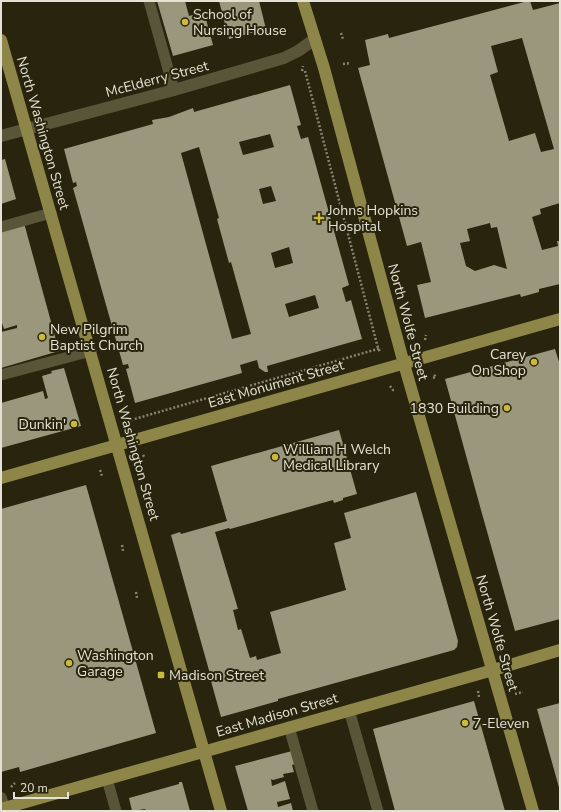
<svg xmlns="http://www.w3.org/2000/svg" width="561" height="812" font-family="'Nunito Sans',sans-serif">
  <rect width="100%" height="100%" fill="#28240d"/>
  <path fill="#9b977c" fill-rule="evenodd" d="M157,1H185L189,16L204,12L213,45L173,56Z
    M219,1H259L266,29L229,39Z
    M528,1H530L533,10L560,3V203L540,209L541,214L532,217L542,250L558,246L557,241H560V284L539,289V292L521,297L520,294L425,318L417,285L431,282L421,242L407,246L358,68L370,65L365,40L388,34L389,38ZM522,38L554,149L541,152L535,133L509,141L490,75L498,72L491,46ZM490,223L491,228L497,227L507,269L494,265L475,271L466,266L460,243L470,241L467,229Z
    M290,85L301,125L297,126L301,139L308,137L349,285L342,288L346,302L351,300L362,339L267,366L268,372H265L259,368L257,360L240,365L242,373L135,403L126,369L129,368L128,364L123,365L73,188L77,186L76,182L73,183L64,149L153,124L152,120L169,117L193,108L194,112ZM270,134L274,147L243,155L239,142ZM199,147L219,218L217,219L229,263L231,262L251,334L232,339L181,153ZM271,186L276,201L263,204L259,189ZM289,247L293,263L275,268L271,253ZM315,295L319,308L289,317L285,304Z
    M5,159L16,199L1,204V160Z
    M24,223L59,351L1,368V332L17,328V325L4,329L1,320V231Z
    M555,349L560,365V619L515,631L481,510L445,379Z
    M64,368L81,426L1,448V403L43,391L45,399L48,398L42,376L52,373L51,371Z
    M339,430L357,494L343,498V500L334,503L333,500L230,529L229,528L215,532L238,609L233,610L238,630L241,629L250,658L256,656L257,660L281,653L270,612L346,590L334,543L351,538L344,513L416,492L458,641L457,647L454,650L278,699V701L221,717L209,674H210L171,535L180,532L181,534L227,521L211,466Z
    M86,485L156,733L20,772L19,767L1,772V509Z
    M474,701L505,811H395L373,729Z
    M560,703V791L537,709Z
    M292,751L295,764L292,765L294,772L283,774L284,777L273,780L271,779L272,786L285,781L290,799L277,802L278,807L291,803L293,811H248L235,766Z
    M179,782H182L190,811H146L145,809L132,811L129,798L179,784Z"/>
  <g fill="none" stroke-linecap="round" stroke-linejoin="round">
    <path stroke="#878472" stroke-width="2.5" stroke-dasharray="2 2" stroke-linecap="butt" d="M341,33L343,39
      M343,64L350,63
      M302,71L303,66
      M305,71L378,348L380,352
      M425,340L426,335
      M433,378L436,377L434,375
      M390,386L393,390L395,389
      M131,420L381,348
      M143,455L145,458
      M138,462L145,460
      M100,470L102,476
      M122,545L123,551
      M136,592L137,598
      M478,691L479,697
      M515,694L523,692
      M11,787L15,783"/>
    <path stroke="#595538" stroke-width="11" d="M149,1L174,90
      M1,227L51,213
      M1,375L91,351
      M349,710L378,811
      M289,727L313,811
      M107,779L116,811"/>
    <path stroke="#595538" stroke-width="12" d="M1,136L174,90L284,58L298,51L315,39
      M1,798L5,811"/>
    <path stroke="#8e8548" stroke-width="12" d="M303,1L324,68L404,364L533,811
      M1,40L221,811
      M1,478L560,319
      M1,809L493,670L560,650"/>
  </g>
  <g fill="#ccb939" stroke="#28240d" stroke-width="1.5">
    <circle cx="185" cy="22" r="4"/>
    <path d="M317 212h4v4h4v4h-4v4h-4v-4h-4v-4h4z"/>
    <circle cx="42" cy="337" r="4"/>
    <circle cx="534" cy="362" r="4"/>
    <circle cx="507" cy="408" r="4"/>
    <circle cx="74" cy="424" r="4"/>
    <circle cx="275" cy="457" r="4"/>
    <circle cx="69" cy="663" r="4"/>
    <rect x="157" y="671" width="8" height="8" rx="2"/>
    <circle cx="465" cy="723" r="4"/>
  </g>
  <g text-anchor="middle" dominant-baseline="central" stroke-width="4" stroke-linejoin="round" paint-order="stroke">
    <g font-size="14" fill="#e4e2d4" stroke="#28240d" text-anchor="start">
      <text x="193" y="14">School of<tspan x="193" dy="16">Nursing House</tspan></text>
      <text x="328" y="210">Johns Hopkins<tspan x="328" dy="16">Hospital</tspan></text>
      <text x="50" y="329">New Pilgrim<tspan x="50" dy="16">Baptist Church</tspan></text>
      <text x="526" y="354" text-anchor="end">Carey<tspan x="526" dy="16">On Shop</tspan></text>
      <text x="499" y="408" text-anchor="end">1830 Building</text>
      <text x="66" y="424" text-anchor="end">Dunkin'</text>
      <text x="283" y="449">William H Welch<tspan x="283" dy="16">Medical Library</tspan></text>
      <text x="77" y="655">Washington<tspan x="77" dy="16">Garage</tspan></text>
      <text x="169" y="675">Madison Street</text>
      <text x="473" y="723">7-Eleven</text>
    </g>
    <g font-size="14" fill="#e4e2d4" stroke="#28240d">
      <text transform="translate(157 79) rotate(-15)">McElderry Street</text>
      <text transform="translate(43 133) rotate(74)">North Washington Street</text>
      <text transform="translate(408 322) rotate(75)">North Wolfe Street</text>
      <text transform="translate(276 384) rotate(-16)">East Monument Street</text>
      <text transform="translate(133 444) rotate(74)">North Washington Street</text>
      <text transform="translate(497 633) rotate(74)">North Wolfe Street</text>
      <text transform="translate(277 715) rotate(-16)">East Madison Street</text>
    </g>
  </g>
  <rect width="561" height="812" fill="none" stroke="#e4e2d4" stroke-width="4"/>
  <path d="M14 792v6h54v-6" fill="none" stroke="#e4e2d4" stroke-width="2"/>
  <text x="20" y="792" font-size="12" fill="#e4e2d4" stroke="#28240d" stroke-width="3" paint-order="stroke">20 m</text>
</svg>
